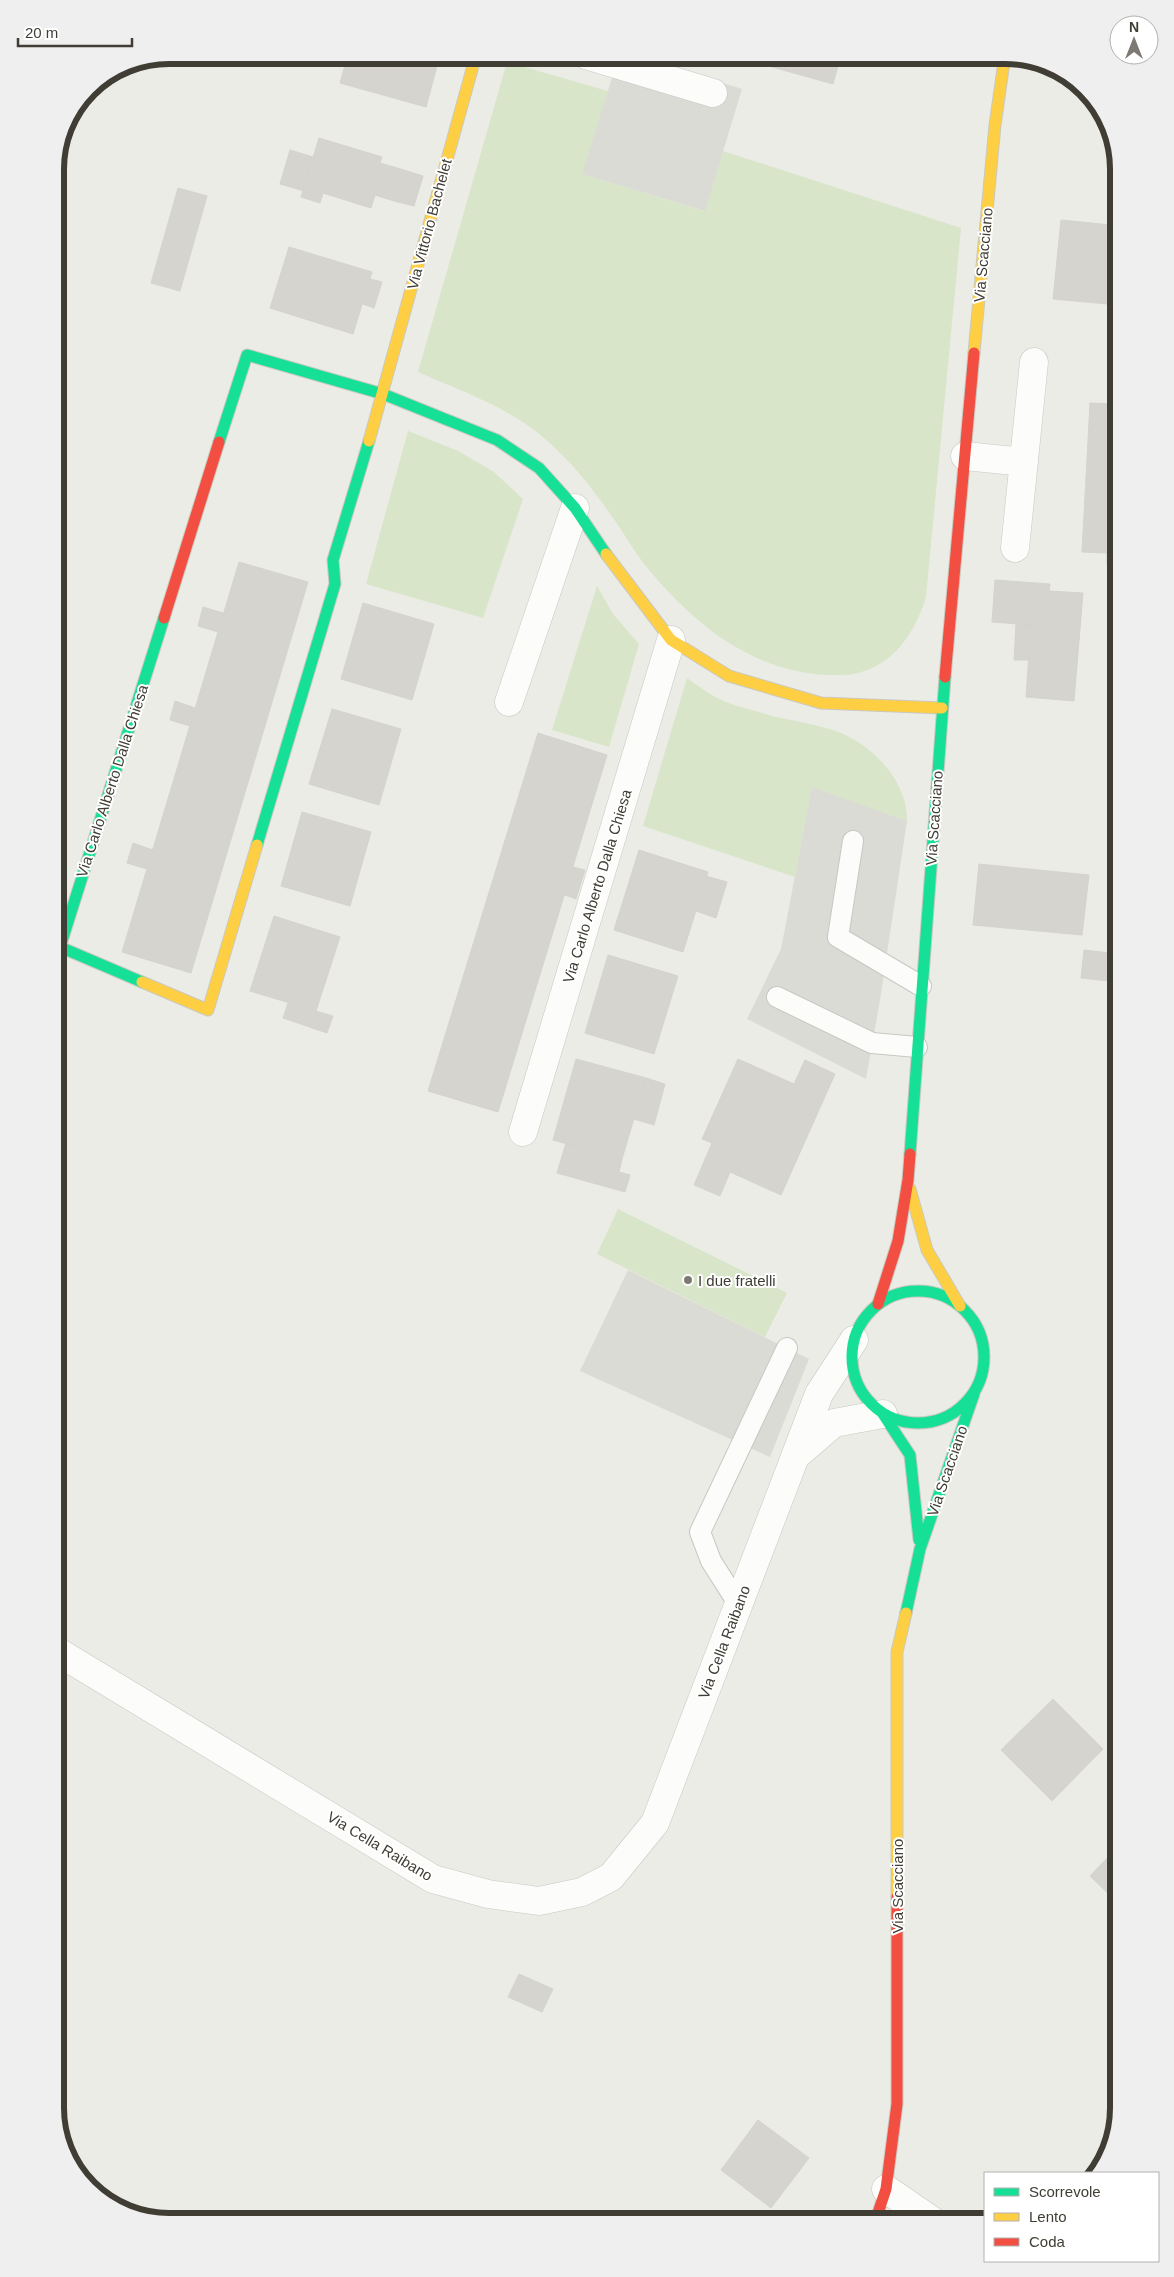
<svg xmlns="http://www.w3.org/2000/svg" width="1174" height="2277" font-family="Helvetica,sans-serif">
  <rect width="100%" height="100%" fill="#ecece7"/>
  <path fill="#d8e5c9" d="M507,62L608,91L583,174L704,211L723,151L961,228L926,597C914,637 887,674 842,675C757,677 696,627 645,565C633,550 624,533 613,518C593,489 571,461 544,438C508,407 461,391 418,372Z
    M408,431L458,451L494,472L523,499L483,618L366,584Z
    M597,586L613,614L639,644L609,747L552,730Z
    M687,678C697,685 708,693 719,699C731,705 746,708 759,712C783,720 809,722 833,730C870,742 908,780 907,821L812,788L795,877L643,826Z
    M618,1209L787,1293L765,1337L597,1254Z"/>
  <path fill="#dbdbd6" d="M619,55H632L742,89L705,211L582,174Z
    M812,787L907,821L880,1000L866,1079L747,1019L781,949Z
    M628,1270L809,1359L770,1457L580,1371Z"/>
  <path fill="#d5d4cf" stroke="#d4d3cd" d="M348,55H440L426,107L340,83Z
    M748,55H841L833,84L747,60Z
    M319,138L382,157L380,163L404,170L394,201L375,195L371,208L323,193L320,203L301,197Z
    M290,150L313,157L304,191L280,184Z
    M404,170L423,176L414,206L394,201Z
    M178,188L207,196L180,291L151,283Z
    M1061,220L1111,225L1110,233L1119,234V305L1053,299Z
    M289,247L372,272L353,334L270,308Z
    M370,279L382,282L374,308L363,304Z
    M1112,388H1119V565H1107V553L1082,552L1090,403L1111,404Z
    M239,562L308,582L191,973L122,952Z
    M995,580L1050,584L1049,591L1083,593L1074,701L1026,697L1031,625L992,622Z
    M363,603L434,624L412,700L341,679Z
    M203,607L223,613L218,632L198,626Z
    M1016,624L1031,625L1029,660H1014Z
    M175,701L195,708L190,726L170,720Z
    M332,709L401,729L379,805L309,784Z
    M538,733L607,755L498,1112L428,1091Z
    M302,812L371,832L350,906L281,886Z
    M133,843L153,850L147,869L127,863Z
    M639,850L708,872L683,952L614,930Z
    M979,864L1089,875L1082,935L973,925Z
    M573,867L585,870L576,899L565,895Z
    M706,876L727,882L716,918L696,911Z
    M274,916L340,937L316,1011L250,991Z
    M1084,950L1119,954V982L1081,978Z
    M608,955L678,976L654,1054L585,1033Z
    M288,1003L333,1016L327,1033L283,1018Z
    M576,1059L646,1078L622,1159L553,1140Z
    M738,1059L794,1084L805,1060L835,1074L781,1195L730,1172L720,1196L694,1185L712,1143L702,1139Z
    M646,1078L665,1084L654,1125L634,1119Z
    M566,1143L622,1159L619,1172L630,1175L625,1192L557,1173Z
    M1053,1699L1103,1749L1052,1801L1001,1750Z
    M55,1721L66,1728L55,1746Z
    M1113,1852L1119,1858V1904L1090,1876Z
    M519,1974L553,1989L542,2012L508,1997Z
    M758,2120L809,2158L771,2208L721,2170Z"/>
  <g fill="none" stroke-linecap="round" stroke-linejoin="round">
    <g stroke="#c8c8c3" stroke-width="22">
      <path id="lane" d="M853,841L838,937L921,986
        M777,997L872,1043L917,1047
        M739,1605L711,1561L700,1532L787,1348"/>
    </g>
    <g stroke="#c8c8c3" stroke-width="29">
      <path id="street" d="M586,55L713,93
        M965,456L1024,462
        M1015,548L1034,362
        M509,702L575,508
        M523,1132L671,640
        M798,1454L834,1423L883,1414
        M55,1650L433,1879L488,1894L539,1901L582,1892L611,1877L655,1823L819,1394L854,1340
        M886,2189L934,2222"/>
    </g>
    <g stroke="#cac9be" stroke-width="13">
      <path id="fast" d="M219,442L247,355L383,394L497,440L539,468L575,508L606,554
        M257,845L335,584L333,560L369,441
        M142,982L60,947L164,618
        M910,1154L945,677
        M852 1357a66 66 0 1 1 132 0a66 66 0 1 1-132 0Z
        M883,1414L910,1455L919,1540
        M906,1613L920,1549L974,1394"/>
    </g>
    <g stroke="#cac9be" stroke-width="13">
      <path id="slow" d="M974,353L995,125L1005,55
        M369,441L476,55
        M606,554L671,640L729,676L821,703L942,708
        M142,982L208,1010L257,845
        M910,1189L927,1250L960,1306
        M897,1897V1652L906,1613"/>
    </g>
    <g stroke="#cac9be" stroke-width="13">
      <path id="jam" d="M164,618L219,442
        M945,677L974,353
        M878,1304L898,1241L908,1180L910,1154
        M875,2222L886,2189L897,2104V1897"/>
    </g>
    <use href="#lane" stroke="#fcfcfb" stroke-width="20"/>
    <use href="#street" stroke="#fcfcfb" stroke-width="28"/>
    <use href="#fast" stroke="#16e098" stroke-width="11"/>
    <use href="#slow" stroke="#ffcf43" stroke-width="11"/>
    <use href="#jam" stroke="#f24e42" stroke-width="11"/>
  </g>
  <circle fill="#7c7a73" stroke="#fff" stroke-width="2" cx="688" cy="1280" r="5"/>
  <g text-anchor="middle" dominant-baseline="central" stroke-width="4" stroke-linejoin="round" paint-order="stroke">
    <g font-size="15" fill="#403d34" stroke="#fff">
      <text transform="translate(429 224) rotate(-75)">Via Vittorio Bachelet</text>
      <text transform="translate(983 255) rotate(-85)">Via Scacciano</text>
      <text transform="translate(112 781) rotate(-72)">Via Carlo Alberto Dalla Chiesa</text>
      <text transform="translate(934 818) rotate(-86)">Via Scacciano</text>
      <text transform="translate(597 886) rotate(-73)">Via Carlo Alberto Dalla Chiesa</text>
      <text transform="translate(947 1471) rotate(-71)">Via Scacciano</text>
      <text transform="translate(724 1642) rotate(-69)">Via Cella Raibano</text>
      <text transform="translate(380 1846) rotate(31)">Via Cella Raibano</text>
      <text transform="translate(897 1886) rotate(-90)">Via Scacciano</text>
    </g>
    <g font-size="15" fill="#403d34" stroke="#fff" text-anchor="start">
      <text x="698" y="1280">I due fratelli</text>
    </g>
  </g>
  <path d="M0 0H1174V2277H0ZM169 64H1005A105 105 0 0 1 1110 169V2108A105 105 0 0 1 1005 2213H169A105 105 0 0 1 64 2108V169A105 105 0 0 1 169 64Z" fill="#f0efef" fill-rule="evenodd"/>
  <path fill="none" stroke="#403d34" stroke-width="6" d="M169 64H1005A105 105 0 0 1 1110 169V2108A105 105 0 0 1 1005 2213H169A105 105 0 0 1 64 2108V169A105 105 0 0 1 169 64Z"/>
  <rect x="984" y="2172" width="175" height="90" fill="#ffffff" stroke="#b3b1ae"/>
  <rect x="994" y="2188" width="25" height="8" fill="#16e098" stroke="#b3b1ae"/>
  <text x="1029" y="2197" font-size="15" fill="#403d34">Scorrevole</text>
  <rect x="994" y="2213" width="25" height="8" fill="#ffcf43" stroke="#b3b1ae"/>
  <text x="1029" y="2222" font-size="15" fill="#403d34">Lento</text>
  <rect x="994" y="2238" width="25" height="8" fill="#f24e42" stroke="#b3b1ae"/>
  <text x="1029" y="2247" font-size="15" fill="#403d34">Coda</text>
  <g transform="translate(1134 40)"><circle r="24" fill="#ffffff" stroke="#b3b1ae"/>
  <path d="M0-4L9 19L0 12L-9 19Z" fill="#7c7a73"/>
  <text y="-8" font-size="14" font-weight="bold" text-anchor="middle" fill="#403d34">N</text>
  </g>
  <path d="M18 38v8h114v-8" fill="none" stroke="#403d34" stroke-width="2.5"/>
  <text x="25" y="38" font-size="15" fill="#403d34" stroke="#ffffff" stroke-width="4" paint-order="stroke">20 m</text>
</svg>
